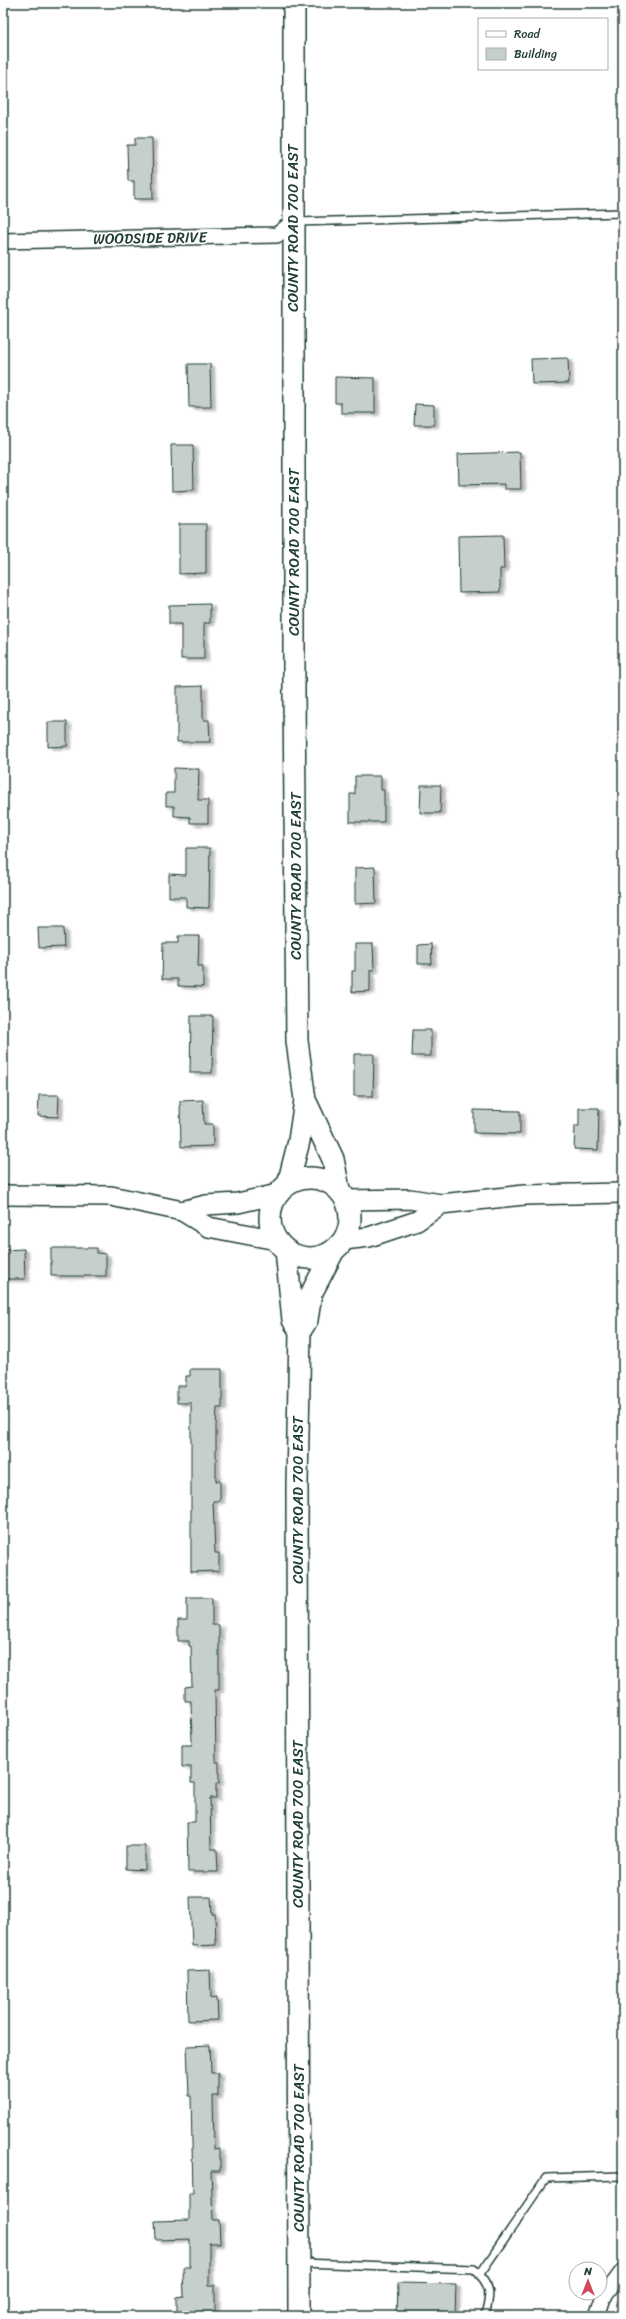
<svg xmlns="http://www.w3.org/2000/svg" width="626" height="2319" font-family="Sriracha,sans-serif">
  <defs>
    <filter id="shadow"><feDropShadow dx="4.5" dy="2.5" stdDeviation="1" flood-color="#0004"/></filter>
  </defs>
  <rect width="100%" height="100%" fill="#fff"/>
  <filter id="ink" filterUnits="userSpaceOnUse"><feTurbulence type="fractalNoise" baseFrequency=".025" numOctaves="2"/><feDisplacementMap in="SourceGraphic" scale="8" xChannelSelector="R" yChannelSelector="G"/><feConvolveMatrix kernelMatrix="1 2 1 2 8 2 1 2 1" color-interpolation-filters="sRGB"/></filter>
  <g filter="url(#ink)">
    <path fill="#c7cfcc" stroke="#1f3d34" filter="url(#shadow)" d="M135,138H152L153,199H134V181H128L127,145H135Z
      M568,358L569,383L532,384L531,359Z
      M188,364H210L211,407H189Z
      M335,377L375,378V413H341V403H335Z
      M415,404L434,405V425H414Z
      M171,445H193L194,490L172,491Z
      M520,452L521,489H504V484L459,485L458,454Z
      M179,524H206V573L179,574Z
      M503,535L504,569H500V592L459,593L458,536Z
      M210,604V623H204V659H181V624H169V605Z
      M203,686V720H209L210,742H177V687Z
      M48,722H67V746L48,747Z
      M174,768L199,769L198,800H208V823H190V817L174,816V806H166V793H174Z
      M355,776H381V790H384V822H350V794H355Z
      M421,785H441L440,813H420Z
      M186,848H210L209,908L186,907V897H169V874L186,875Z
      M375,867L376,903L355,904V868Z
      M38,928H63L64,947L39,948Z
      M178,936H199L198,966H203V987L178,986V979H162L163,943H178Z
      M355,944H373L374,970H370V991L352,992V971H355Z
      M431,944L432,964H418V945Z
      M191,1016H213L212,1073H190Z
      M413,1030H431V1056H412Z
      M354,1054H374L373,1096H354Z
      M39,1095H59L58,1117L38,1116Z
      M203,1100L204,1124H213V1146L181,1147L180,1101Z
      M579,1108H599L598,1150L574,1149L575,1126H579Z
      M474,1110L520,1111V1134L474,1133Z
      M51,1248H97V1253L106,1254V1276H51Z
      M24,1249L25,1279H3V1250Z
      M190,1369H222V1408H217L216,1427V1481H220V1501H213L215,1553H219V1571L191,1572V1403H177V1386H186V1376H190Z
      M187,1598H212V1625H219V1690H215L216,1762H219V1783H216V1798H210L211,1849H217L218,1872H188L187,1822H195V1783H191V1767H182V1745H192L191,1701H185V1687L192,1686L191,1646H189V1641H178V1620H187Z
      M126,1846H145V1870L126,1869Z
      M190,1897H211L212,1914H215L216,1945L192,1946Z
      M210,1970L211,1998L217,1997L218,2020L188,2021L187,1971Z
      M210,2045L211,2073H218V2096H213L214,2149L220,2148V2171H211L213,2220H219L220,2243H209V2285H215V2316H177V2298L184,2297L183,2267H190V2239L156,2240L155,2221L189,2220V2193H193L191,2096H189L187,2046Z
      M398,2283L456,2284L455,2316H397Z"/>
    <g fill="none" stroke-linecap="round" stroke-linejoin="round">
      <g stroke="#1f3d34" stroke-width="10">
        <path id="service" d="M296,222L623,213
          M301,2263L474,2269C492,2286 491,2293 485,2316
          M480,2274L546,2178L623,2176"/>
      </g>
      <g stroke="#1f3d34" stroke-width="18">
        <path id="minor" d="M3,241L277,235L293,222
          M597,2316L603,2298L623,2271"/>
      </g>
      <g stroke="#1f3d34" stroke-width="22">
        <path id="tertiary" d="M3,1195L111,1196L182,1211L208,1227L277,1240
          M347,1200L410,1199L441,1204L524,1195L623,1193
          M182,1211L206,1205L238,1203L278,1194
          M344,1240L369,1237L417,1221L441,1204"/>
      </g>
      <g stroke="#1f3d34" stroke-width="24">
        <path id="secondary" d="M305,1100L333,1159L339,1189
          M270 1218a40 40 0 1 1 80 0a40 40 0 1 1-80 0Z
          M288,1184L299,1141L305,1100L297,1041L294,692V3
          M286,1250L293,1320L300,1331
          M299,2316L297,1484L300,1331L307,1320L311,1294L334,1250"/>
      </g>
      <use href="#service" stroke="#fff" stroke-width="7"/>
      <use href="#minor" stroke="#fff" stroke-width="15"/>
      <use href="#tertiary" stroke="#fff" stroke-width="19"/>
      <use href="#secondary" stroke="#fff" stroke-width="21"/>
    </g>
  </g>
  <g text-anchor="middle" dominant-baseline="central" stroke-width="3" stroke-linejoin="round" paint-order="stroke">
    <g font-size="15" fill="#1f3d34" stroke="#fff">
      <text transform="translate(293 228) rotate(-90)">COUNTY ROAD 700 EAST</text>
      <text transform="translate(150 238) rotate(-1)">WOODSIDE DRIVE</text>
      <text transform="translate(294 552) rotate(-90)">COUNTY ROAD 700 EAST</text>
      <text transform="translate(296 876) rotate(-90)">COUNTY ROAD 700 EAST</text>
      <text transform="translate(298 1500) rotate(-90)">COUNTY ROAD 700 EAST</text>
      <text transform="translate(298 1824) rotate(-90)">COUNTY ROAD 700 EAST</text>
      <text transform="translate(299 2148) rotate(-90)">COUNTY ROAD 700 EAST</text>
    </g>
  </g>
  <rect width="626" height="2319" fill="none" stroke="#fff" stroke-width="16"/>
  <rect x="8" y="8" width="610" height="2303" fill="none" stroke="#1f3d34" stroke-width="1.5" filter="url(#ink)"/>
  <rect x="478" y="18" width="130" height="52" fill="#ffffff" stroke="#a5b1ae"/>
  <rect x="486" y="31" width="20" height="6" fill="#ffffff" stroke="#a5b1ae"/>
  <text x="514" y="38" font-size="12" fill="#1f3d34">Road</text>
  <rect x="486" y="48" width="20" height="12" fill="#c7cfcc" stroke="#a5b1ae"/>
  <text x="514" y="58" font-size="12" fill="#1f3d34">Building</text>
  <g transform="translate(588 2281)"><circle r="19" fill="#ffffff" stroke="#a5b1ae"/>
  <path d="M0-3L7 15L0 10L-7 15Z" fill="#d1495b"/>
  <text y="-6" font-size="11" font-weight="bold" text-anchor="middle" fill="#1f3d34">N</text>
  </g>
</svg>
